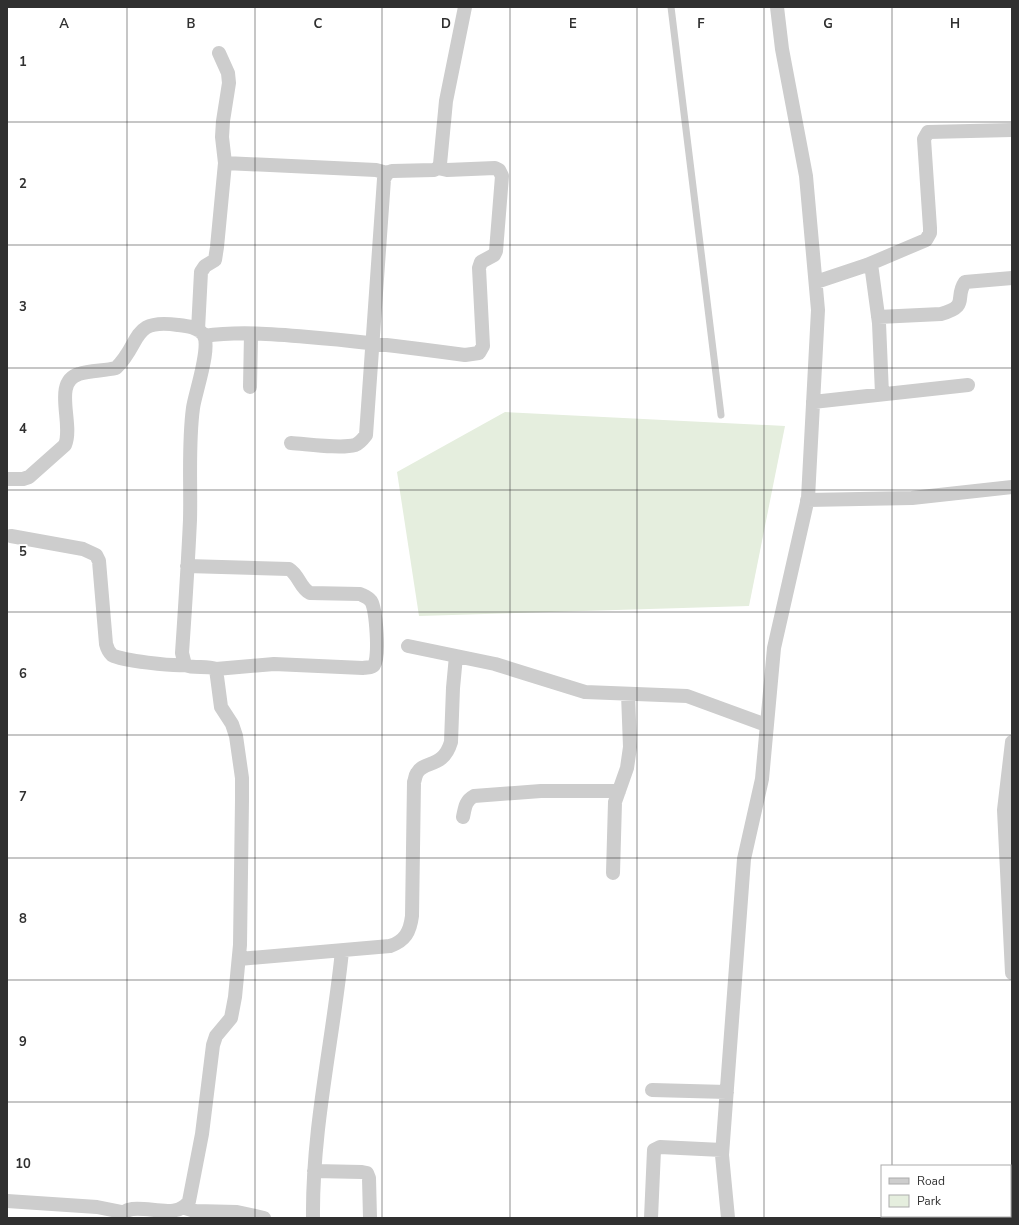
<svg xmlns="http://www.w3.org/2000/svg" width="1019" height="1225" font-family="'Nunito Sans',sans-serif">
  <rect width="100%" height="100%" fill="#fff"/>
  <path fill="#e5eede" d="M505,412L785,426L749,606L419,616L397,472Z"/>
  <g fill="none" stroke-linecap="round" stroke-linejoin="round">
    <path stroke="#cdcdcd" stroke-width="7" d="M671,7L721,415"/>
    <path stroke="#cdcdcd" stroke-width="14" d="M225,163L376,170L387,173
      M871,264L879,323L882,394
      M816,282L867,265L926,240L930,233V228L924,139L928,132L1012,130
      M878,317L941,314C970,306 954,298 965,282L1012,278
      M198,330L201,272L205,266L215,260L217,247L225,163L222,137L223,121L229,83L228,73L219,53
      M204,336C238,331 274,334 308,337C361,341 413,348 465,355L479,353L483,346L479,268L481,262L494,255L496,251L502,176L499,170L495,168L447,170L438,168
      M250,387L251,334
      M813,402L968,385
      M291,443C307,444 341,449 355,445C360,443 363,439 366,435L384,179L387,173L392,171L434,170L438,168L440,164L446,101L465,7
      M7,479H23L29,477L65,445C74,424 52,382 79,374C90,370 104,371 116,368C142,343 130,318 178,325C187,326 197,327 203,334C212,346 195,393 193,408C188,445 191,483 190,520C188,564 185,609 182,653L185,665C195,669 206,665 216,669L221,707L232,724L236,736L242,778V800L240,945L235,997L231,1018L216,1036L213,1045L202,1134L189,1201C175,1225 130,1195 119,1218
      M807,500L912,498L1012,487
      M11,536L83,549L96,555L99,561L106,644C107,648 109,652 112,655C123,661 172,666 185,665
      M187,566L289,569C299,575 300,588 310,593L360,594C364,596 368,597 371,601C376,609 380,657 374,665C372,668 367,667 363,668L274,664L216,669
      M408,646L495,664L585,692L687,696L766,725
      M1012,742L1004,810L1012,973
      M463,817C465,808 465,801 474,796L541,791H619
      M613,873L615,802L627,768L630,747L628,694
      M239,959L390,946C405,941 410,932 412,916L414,782C415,780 415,776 417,773C424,760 443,769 451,742L453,688L456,656
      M652,1090L727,1092
      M314,1171L362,1172L367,1173L369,1178L370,1218
      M7,1201L97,1207L122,1212
      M185,1208L195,1211L237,1212L264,1218
      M313,1218C312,1128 333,1040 342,951
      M651,1218L654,1150L660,1147L722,1150
      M728,1218L722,1155L744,859L762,779L774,648L808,498L818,310L806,176L782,49L777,7"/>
  </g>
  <path fill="none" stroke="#303030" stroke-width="1" stroke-opacity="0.55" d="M127,7V1218M255,7V1218M382,7V1218M510,7V1218M637,7V1218M764,7V1218M892,7V1166M7,122H1012M7,245H1012M7,368H1012M7,490H1012M7,612H1012M7,735H1012M7,858H1012M7,980H1012M7,1102H1012M892,1216V1218"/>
  <g font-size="13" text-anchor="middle" font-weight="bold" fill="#303030" stroke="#fff" stroke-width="4" stroke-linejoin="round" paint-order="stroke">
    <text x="64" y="28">A</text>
    <text x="191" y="28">B</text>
    <text x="318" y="28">C</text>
    <text x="446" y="28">D</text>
    <text x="573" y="28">E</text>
    <text x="701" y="28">F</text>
    <text x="828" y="28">G</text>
    <text x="955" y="28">H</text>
    <text x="23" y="66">1</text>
    <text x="23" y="188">2</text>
    <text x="23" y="311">3</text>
    <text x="23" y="433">4</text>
    <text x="23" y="556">5</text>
    <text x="23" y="678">6</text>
    <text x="23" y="801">7</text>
    <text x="23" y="923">8</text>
    <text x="23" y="1046">9</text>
    <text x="23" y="1168">10</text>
  </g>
  <rect width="1019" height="1225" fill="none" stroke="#303030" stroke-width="16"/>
  <rect x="881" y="1165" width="130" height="52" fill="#ffffff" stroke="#acacac"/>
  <rect x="889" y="1178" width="20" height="6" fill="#cdcdcd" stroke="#acacac"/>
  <text x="917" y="1185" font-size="12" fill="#303030">Road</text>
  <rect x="889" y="1195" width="20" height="12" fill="#e5eede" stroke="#acacac"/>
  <text x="917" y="1205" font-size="12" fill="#303030">Park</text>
</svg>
